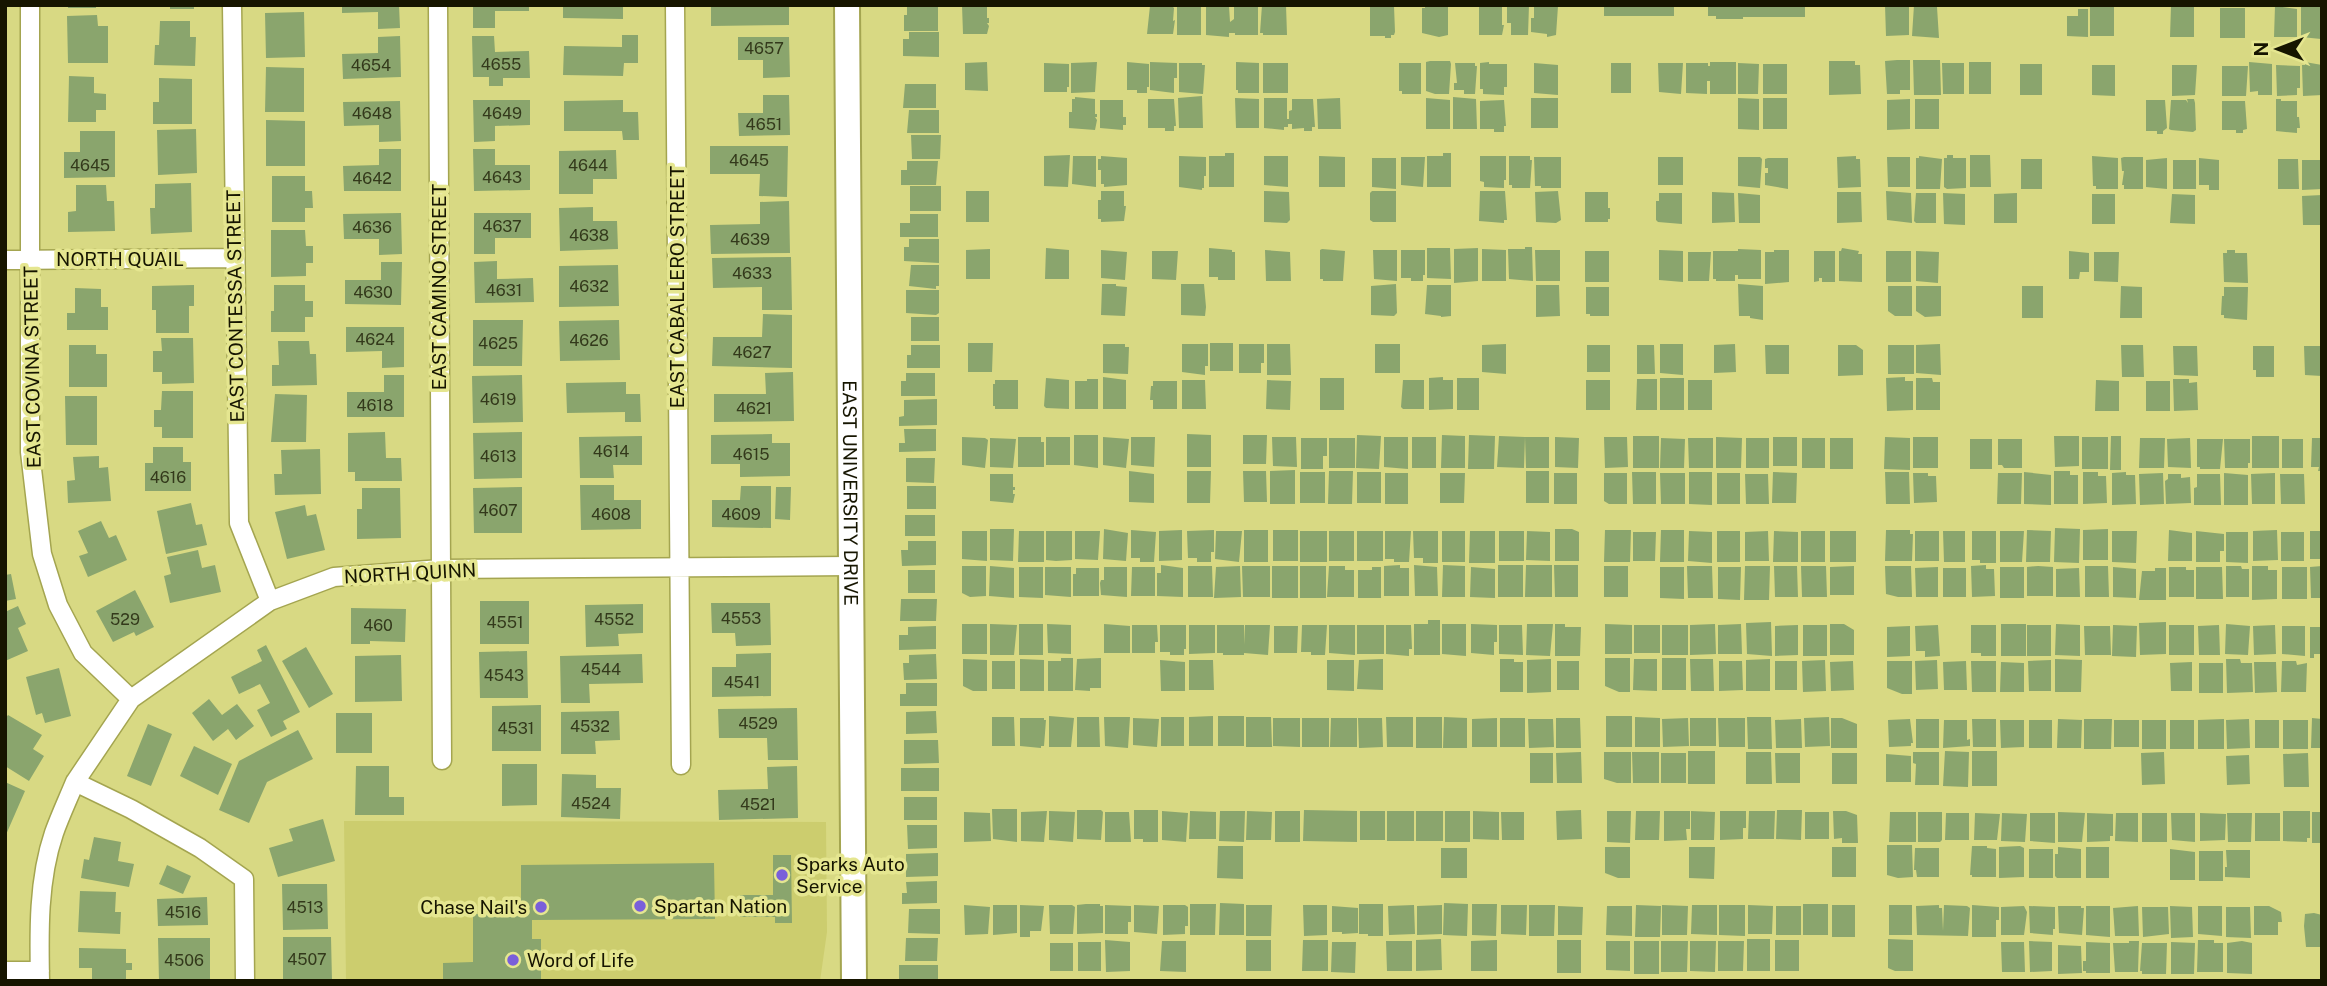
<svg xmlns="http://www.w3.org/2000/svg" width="2327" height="986" font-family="'Public Sans',sans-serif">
  <rect width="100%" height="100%" fill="#d8d983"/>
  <path fill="#cccd6e" d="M344,821L826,822L827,932L820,981H346Z"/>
  <path fill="#8aa56d" d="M68,5H96V8H68Z
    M170,5H194V9H170Z
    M342,5H399L400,28L378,29V12L342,13Z
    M473,5H529V11H495V28H473Z
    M563,5H623V19L563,18Z
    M711,5H789V25L711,26Z
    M962,5L987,6V18H989V23H987L989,26L987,34H963Z
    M1177,5L1201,6V35H1177Z
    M1206,5L1229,6L1230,22L1234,19V5L1258,6V35H1235V33H1229V37L1206,35Z
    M1262,5H1286L1287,35H1263V33H1260Z
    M1370,5L1394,6L1395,32L1394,35H1391V38H1385V36H1370Z
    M1425,5H1448V35L1439,37L1422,33V8H1425Z
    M1479,5H1502V25H1504L1502,35H1479Z
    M1507,5H1529L1528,35H1511V23H1507Z
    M1534,5L1558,6L1556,35L1547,37V34L1531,32V18H1534Z
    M1604,5H1674V16H1604Z
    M1708,5H1805V17H1743V19H1716V16H1708Z
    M1885,5H1909V35L1886,36Z
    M1914,5H1935L1937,7L1939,38L1912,36Z
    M907,6H938V31H904V15H907Z
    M1150,6H1172L1174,8L1173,21L1175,20L1173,34H1147Z
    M2090,6L2114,7V36H2090Z
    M2171,6H2194V37H2170Z
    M2275,6L2297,9V37H2274Z
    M2301,6H2322L2321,39L2301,37Z
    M2220,8H2245V38H2220Z
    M2078,9H2088V37L2067,36V16H2078Z
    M304,12L305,57L266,58L265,13Z
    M97,15L98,26H108V63H68L67,16Z
    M160,21H190V37H196L195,66L154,65L155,45H159Z
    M909,32H939V57L903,56V39H909Z
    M622,35H638V63H624L623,76L563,75L564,46L622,47Z
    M400,36L401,77L343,79L342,54L378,53V37Z
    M472,36H494L495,52L529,51L530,78H503V86H489V77H473Z
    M738,37H789L790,77L763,78V60H738Z
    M1897,60H1910V90H1900V94H1887L1885,61Z
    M1913,60H1940L1941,95H1914Z
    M1430,61H1450L1451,64L1449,94H1435L1426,91V62Z
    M1829,61H1855V65H1860L1861,94L1829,95Z
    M987,62L988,91L965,90V63Z
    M1097,62L1095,92L1071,93V63Z
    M1127,62L1149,64V87H1147V93H1137V90H1127Z
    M1150,62L1177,63V78H1174V93L1150,90Z
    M1236,62L1259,63V93H1238V90H1236Z
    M1489,62V64H1507V87H1504V95L1483,94V89H1480V63Z
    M1710,62H1736V94H1710V81H1707V94L1686,93V63H1708V66H1710Z
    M1969,62H1991V94H1969Z
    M2249,62L2272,64V95H2258V91L2250,92Z
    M2305,62L2322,65V95L2303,96L2302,65H2305Z
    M1044,63L1069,64V87H1067V92H1044Z
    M1179,63H1202V65H1205L1203,94L1179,92Z
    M1263,63H1288V93H1263Z
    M1399,63H1421V94H1402V91H1399Z
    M1455,63H1475V66H1477L1475,94H1464V90H1454V83H1457Z
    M1534,63L1558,65V95L1534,93Z
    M1611,63H1631V93H1611Z
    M1658,63H1683L1681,94L1659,92Z
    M1738,63L1759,64L1758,94H1738Z
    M1942,63H1964V94H1943Z
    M1763,64H1787V94H1763Z
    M2020,64H2042V95H2020Z
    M2092,65H2115V96L2092,95Z
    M2172,65H2197L2195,95L2172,96Z
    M2276,65L2300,66V88H2297V95L2277,96Z
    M2222,66H2248L2246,96H2222Z
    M266,67L304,68V112H265Z
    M69,76L94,77V93L106,94V110H96V122H68Z
    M159,78L192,79V124H153V102H159Z
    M905,84H936V108H903Z
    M763,95H789L790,135L739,136L738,113H763Z
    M1202,96L1203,128H1179L1178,98Z
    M1075,97L1095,99V114H1097V117H1095L1097,120L1095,130L1069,128V112H1072V99H1075Z
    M1453,97L1476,99L1477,129H1453Z
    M1235,98L1259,99V128H1236Z
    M1264,98H1287V119H1289V111L1292,110V99H1313L1315,127H1312V131H1304V128L1292,129V124H1288V127H1284V130L1264,128Z
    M1340,98L1341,129H1318L1317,99Z
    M1426,98L1450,100V129H1426Z
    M1531,98H1558V128H1531Z
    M1738,98L1759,99V130L1738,129Z
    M1763,98H1787V129H1763Z
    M1148,99H1174L1176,126H1174V131H1165V128H1148Z
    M1910,99V129L1887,130V100Z
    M1915,99H1939V129H1915Z
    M2187,99H2194L2195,103L2196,130L2193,132L2171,130L2169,129L2171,100H2186L2188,103Z
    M2276,99H2281V101H2297V117H2299L2300,128H2297V133L2276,131Z
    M473,100H530V125L495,126V141L474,142Z
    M623,100V112H638L639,140H623L622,131H564V101Z
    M1100,100H1123V117H1126V125H1123V130L1100,128Z
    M1504,100L1506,126H1504V132H1494V129H1480V101Z
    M2146,100H2165L2167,128L2163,131V134H2157V131H2146Z
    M400,101L401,141L379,142V125L344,126L343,102Z
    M2222,101H2245L2247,129L2243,130V133H2236V130H2222Z
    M909,110H939V133H907Z
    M266,120L305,121V166H266Z
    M196,129L197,173L158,175L157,130Z
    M80,131H115V177L64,178V152H80Z
    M911,135H941L940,159H912Z
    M710,146H788L787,197L759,196L760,174H710Z
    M379,149H401V191H344L343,166L379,165Z
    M473,149H495V165H530V190L474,191Z
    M616,150L617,179H593V194H559V151Z
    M1225,153H1234V187H1209V156H1225Z
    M1443,153H1451V187H1427V156H1443Z
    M1070,155L1068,187L1044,186V156Z
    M1947,155H1953V158H1966V188L1947,189L1944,187V158H1947Z
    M1970,155H1990L1991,187H1970Z
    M1073,156H1096V187L1072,184Z
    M1101,156L1127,158V185L1104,187V184H1101V170H1098V159H1101Z
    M1179,156L1206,157V176H1204V188H1202V190L1179,187Z
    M1264,156H1288V187L1264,185Z
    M1319,156L1345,157V187H1319Z
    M1480,156H1506V180H1504V188L1484,187V182L1480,181Z
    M1509,156H1530V160H1532L1530,188H1512V185H1509Z
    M1856,156V159H1860L1861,187L1838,188L1837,157Z
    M1919,156L1942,159L1940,189H1916V158H1919Z
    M2092,156L2118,158V189H2096V186H2093Z
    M1401,157H1425L1423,187L1401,185Z
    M1534,157H1561V188H1541V186H1535Z
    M1658,157H1683V185H1658Z
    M1738,157H1760L1762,159L1760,188L1738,186Z
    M1887,157H1910V187H1888Z
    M2124,157H2143V189H2124V185H2122L2124,171H2122L2121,158Z
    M1372,158H1396V189L1372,187Z
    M1768,158H1788V189L1765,185V173H1768V168H1765V159Z
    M2167,158V189L2146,187V160Z
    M2199,158L2219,160V190H2209V185H2199Z
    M2021,159H2042V189H2021Z
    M2278,159H2298L2299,189H2278Z
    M2173,160H2196V189H2173Z
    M2302,160H2322V189L2302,190Z
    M907,161H938L936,185H901V170H907Z
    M272,176H305V191H312L313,208H305V222H272Z
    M191,183L192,232L151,234L150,208H155V184Z
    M76,185H106L107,201H114L115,231L68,232V212L76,211Z
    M910,186H941V211H910Z
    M966,191H989V222H966Z
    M1101,191H1124V206H1126L1124,221L1101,222V219H1098V200H1101Z
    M1264,191L1289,192L1290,220L1287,223L1264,222Z
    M1372,191H1396V222H1373L1370,220V193Z
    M1480,191H1505L1507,220H1504V223L1479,221Z
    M1558,191L1561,220L1556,223L1536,222L1535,192Z
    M1886,191L1911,193L1912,223L1887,220Z
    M1585,192H1608V208H1610V219H1608V222H1585Z
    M1712,192L1734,193L1735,222L1712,223Z
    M1837,192H1861L1862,222L1837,223Z
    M1659,193H1682V224L1658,222L1656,220V201H1659Z
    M1738,193L1760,195V223H1739Z
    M1916,193H1936V223H1916L1914,221Z
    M1943,193L1965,194V225L1944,224Z
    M2017,193V223H1994V194Z
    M2092,194H2115V224H2092Z
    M2172,194L2195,195V224L2170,223Z
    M2322,195V225H2303L2302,196Z
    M789,201L790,253L711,254L710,225L760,224V202Z
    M593,207V221H617L618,249L560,251L559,208Z
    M401,213L402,254L379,255V239H344L343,214Z
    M474,213H531V238H495V254H474Z
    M910,214H938V237H900V223H910Z
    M271,230H305L306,246H313V263H306V276L271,277Z
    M909,239H939V263L904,261V247H909Z
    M1525,247H1532L1533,281L1509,279L1508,249H1525Z
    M1046,248L1069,250V279H1045Z
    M1209,248L1232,250V252H1235V280H1218V277H1209Z
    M1427,248H1450L1451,279L1427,278Z
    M1478,248V281L1454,283V249Z
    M1842,248L1859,251L1858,254H1862V282L1839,281V251H1841Z
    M990,249V279H966V250Z
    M1322,249L1345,251L1343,281H1323V279H1320V250Z
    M1482,249L1506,250V281H1482Z
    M1738,249L1761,250V279H1738V275H1735V281H1716V279H1713V251H1738Z
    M1101,250L1127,252L1125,280L1101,278Z
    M1265,250L1290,252L1291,281H1266Z
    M1373,250H1397V281L1374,279Z
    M1401,250H1425V275H1423V281H1411V278H1401Z
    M1535,250H1560V281H1536Z
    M1659,250L1683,251V282L1659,280Z
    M1774,250H1789V282L1765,284V252H1774Z
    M2227,250H2235V253H2247L2248,283L2224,282L2223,253H2227Z
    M1152,251H1178L1176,280L1152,279Z
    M1585,251H1609V282H1585Z
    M1814,251H1835V282H1822V278H1819V281L1814,282Z
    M1886,251H1911V282H1886Z
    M1916,251L1939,252L1938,283L1916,281Z
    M2069,251L2089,253V272H2080L2079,279H2069Z
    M1688,252H1711L1709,281H1688Z
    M2094,252H2119L2118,282L2094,281Z
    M791,257L792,310H762V287L713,288L712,258Z
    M497,261V279L533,278L534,302L475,303L474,262Z
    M381,262H402L401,305L345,304V280H381Z
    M618,265L619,306L559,307V266Z
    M911,265H939V286H936V289L909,286Z
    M1102,284H1116V286L1127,287L1125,316L1101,315Z
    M1181,284H1204L1206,307L1205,316L1181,315Z
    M1396,284L1397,313L1394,316L1371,315V286Z
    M1738,284L1763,286V320L1750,318V316H1739Z
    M194,285V306H189V333H156V310H152V286Z
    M274,285H305V301H313V317H305V332H271V311H274Z
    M1427,285H1451V316L1441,317V316L1425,314Z
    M1536,285H1559L1560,316L1536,317Z
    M1888,286H1912V316H1895L1888,311Z
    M1916,286H1941V316L1925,317L1916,311Z
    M2022,286H2043V318H2022Z
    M2121,286L2142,287V318H2120Z
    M1586,287H1609V316H1590V314H1586Z
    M2224,287H2248L2247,320L2224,318V315H2221L2222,296H2224Z
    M75,288L101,289V307H108V330H67V313H75Z
    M906,290H939V313L936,315L906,313Z
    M763,314L792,315V368L712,366L713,337H762Z
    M911,317H939V341H911Z
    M473,320H523L522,366H473Z
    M619,320L620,360L560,361L559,321Z
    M346,327H404V367L382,368V351L346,352Z
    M161,338H193L194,383L162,384V372H153V351H162Z
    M278,341H309L310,354H316L317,385L272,386V365H279Z
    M968,343H993L992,372H968Z
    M1210,343H1233V371H1210Z
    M1103,344H1125V347H1129L1128,374L1103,373Z
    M1182,344H1208V366H1205V375L1182,372Z
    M1239,344H1264V363H1261V373H1239Z
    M1267,344H1290L1291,375H1267Z
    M1375,344H1400V373H1375Z
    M1506,344V374L1482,372V345Z
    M1660,344H1683V375L1660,373Z
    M1735,344L1736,372L1714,373V345Z
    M1940,344L1941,375L1916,373V345Z
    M69,345H96V354H107V387H69Z
    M911,345H940V368H907V355H911Z
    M1587,345H1610V372H1587Z
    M1637,345H1654L1655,374H1637Z
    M1765,345H1789V374H1766Z
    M1838,345H1856L1863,350V375L1838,376Z
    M1888,345H1914V374H1888Z
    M2121,345H2143L2144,377H2122Z
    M2173,346H2197L2198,376L2174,375Z
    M2253,346H2274V377H2256V370H2253Z
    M2304,346H2322V376L2305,375Z
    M793,372L794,421L714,422V394H766L765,373Z
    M906,373H935V396H901V381H906Z
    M384,375H404V417H347V392H384Z
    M522,375L523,422L473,423L472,376Z
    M1103,377L1126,380V409H1103Z
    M1443,377V380H1453V409L1429,410V378Z
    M1905,377V381H1913V410L1887,411L1886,378Z
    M1046,378L1069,380V409L1046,408L1044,406Z
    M1320,378H1344V410H1320Z
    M1457,378H1479V410H1457Z
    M1660,378H1684V410H1660Z
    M1916,378H1932L1933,382H1940V410H1916Z
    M1087,379H1098V409H1075V381H1087Z
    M1637,379H1657V410H1636Z
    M2173,379H2189V383L2197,382L2198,410L2174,411Z
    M995,380H1018V409H995V406H993V384H995Z
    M1182,380H1205L1206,409H1182Z
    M1267,380L1291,381L1290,410L1266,409Z
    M1403,380H1424V409H1403L1401,407Z
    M1586,380H1610V410H1586Z
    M1688,380H1712V410H1688Z
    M2096,380L2119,381V411H2095Z
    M1153,381H1177V409H1153V400H1150L1151,386H1153Z
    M2146,381H2170V411H2146Z
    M626,382V394H640L641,422H625V412L567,413L566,383Z
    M162,391H193V438H162V427H154V410H161Z
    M275,394L307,395L306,442H271Z
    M65,396H97V445H66Z
    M937,399V425L899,426V417L904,416V400Z
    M904,429H936V451L899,452V443H905Z
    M385,432L386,458H401L402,481H355V472H348V433Z
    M522,432V478L474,479L473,433Z
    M772,434V443H790V476L740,477V464H711V435Z
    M1187,434L1211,435V467H1187Z
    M1074,435H1098V468L1074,465Z
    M1243,435H1267L1266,464H1243Z
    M1357,435L1381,436L1379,469L1356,468Z
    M1442,435L1465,436V468H1441Z
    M1469,435L1495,436L1494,469H1468Z
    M642,436V465H613L614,478H580L579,437Z
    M1499,436L1525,437L1524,468L1497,467Z
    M1633,436H1659V468H1633Z
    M2054,436H2079V466L2055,467Z
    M2111,436H2121V470H2110Z
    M2252,436H2279V468H2252Z
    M962,437L985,438L988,440L985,468L962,465Z
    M1018,437H1041V442H1044V467H1018Z
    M1046,437H1070V465H1046Z
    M1103,437L1129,439L1126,468L1103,465Z
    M1131,437H1155L1154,467L1131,465Z
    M1272,437H1296L1297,467L1273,466Z
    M1384,437H1408V469L1384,467Z
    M1412,437H1436V468H1412Z
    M1525,437H1549V468H1526Z
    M1555,437L1579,438L1578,468L1555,467Z
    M1604,437H1627L1628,467L1605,468Z
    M1716,437L1742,438L1741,468H1716Z
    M1773,437H1797V466H1773Z
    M1885,437L1910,438V470L1884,469Z
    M1913,437H1938V468H1913Z
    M2082,437H2108V469H2082Z
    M990,438L1016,439L1013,468L990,467Z
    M1301,438H1327V456H1323V469H1301Z
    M1329,438H1355V468H1329Z
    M1661,438L1685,439L1684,468H1660Z
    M1688,438H1713V468H1689Z
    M1746,438H1769V468H1746Z
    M1802,438H1825V468H1802Z
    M1830,438H1853V469H1830Z
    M2140,438H2165L2164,468H2139Z
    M2190,438L2191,468L2168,467L2167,439Z
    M2312,438H2322V471H2318L2319,467H2311Z
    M1970,439H1992V469H1970Z
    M1998,439H2022V468H2004L2002,465H1998Z
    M2197,439H2223L2220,469H2200V467H2197Z
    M2224,439H2250V463H2248V468H2225Z
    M2282,439H2303V468H2282Z
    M153,447H183V462H191V491H145V463H153Z
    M320,449L321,494L275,495L274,474H282L281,450Z
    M99,456V468L108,467L111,501L68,503L67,481L75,480L73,457Z
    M906,458H935L934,483L906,482Z
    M1295,470V504H1270V471Z
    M1129,471L1154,474V503L1129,502Z
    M1187,471H1211L1210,503H1187Z
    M1243,471H1266L1267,502H1244Z
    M1329,471H1353L1352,504H1328Z
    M1526,471H1549V503H1526Z
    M2054,471H2070V475H2078V504H2054Z
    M1300,472H1325V503H1300Z
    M1357,472H1381V503H1357Z
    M1632,472H1656V504H1633Z
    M1689,472H1712V505L1689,504Z
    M1773,472L1797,473L1796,503H1772Z
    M1885,472H1909L1910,504H1886Z
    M2024,472L2051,475V505L2024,504Z
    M2083,472H2098V476H2106L2107,503L2083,504Z
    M2126,472V475H2135L2136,504L2112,505V473Z
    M1385,473H1408V504H1385Z
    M1440,473H1465L1464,503H1440Z
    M1554,473H1577V504H1554Z
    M1604,473H1627V504H1609L1604,501Z
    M1660,473H1685V504H1661Z
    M1717,473H1740V504H1717Z
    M1913,473H1928V476H1936L1937,502L1914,503Z
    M1998,473H2022L2021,504H1997Z
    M2163,473L2164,504L2140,505L2139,474Z
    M2224,473L2248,475V505H2224Z
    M2275,473V504H2252L2251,474Z
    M990,474H1013V487H1015V490H1013V494H1015L1013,503L990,501Z
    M1745,474H1768L1769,504H1746Z
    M2168,474H2181V478L2190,477L2191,503L2166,504L2165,481L2168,479Z
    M2197,474H2220L2221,505H2194V488L2197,487Z
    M2280,474H2304L2305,504H2281Z
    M580,485H614V500H641V529L581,530Z
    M741,486H771V528L712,527V500H740Z
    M907,486H936V509H907Z
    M522,487V533H474L473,488Z
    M776,487H791L790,520L775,519Z
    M362,488H400L401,538L357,539V509H362Z
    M191,503L196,525L202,524L207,545L166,554L157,511Z
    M305,505L307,516L316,514L325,550L287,559L275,512Z
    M905,515H935V536H905Z
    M101,521L109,538L116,535L127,560L88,577L79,556L88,553L78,531Z
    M2055,528L2080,529L2079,563L2054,562Z
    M990,529H1014L1013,561L990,560Z
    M1104,529L1128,533L1126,561L1103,559Z
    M1555,529H1572L1579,532V561H1555Z
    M2108,529V560H2083V530Z
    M1131,530L1156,532L1154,562H1140V558H1131Z
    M1182,530V560L1159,561V531Z
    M1214,530V552H1211V562H1197V558H1188L1187,531Z
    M1244,530H1268V562H1244Z
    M1273,530H1298V561H1273Z
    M1605,530H1631L1630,562H1604Z
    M1661,530H1684V562H1660Z
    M1886,530H1910V534H1913L1912,561H1885Z
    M2027,530L2051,531L2050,562H2026Z
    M2169,530L2192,533V561H2168Z
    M2277,530L2278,560L2253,561V531Z
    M962,531H987V561L962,559Z
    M1019,531H1044V562H1018Z
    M1046,531H1072V560L1056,561L1046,560Z
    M1075,531H1100L1098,560L1075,559Z
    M1216,531H1242L1239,562L1215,559Z
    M1300,531H1327V562H1300Z
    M1329,531H1354V561H1329Z
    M1357,531H1383V561H1357Z
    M1385,531H1411L1409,562H1394V559H1385Z
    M1413,531H1438V563H1423V558H1414Z
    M1442,531H1465V562H1442Z
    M1470,531H1495V563H1469Z
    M1499,531H1524V561H1499Z
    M1527,531L1550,532V561L1526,560Z
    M1689,531L1712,532V563L1688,561Z
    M1717,531H1740V562H1717Z
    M1768,531L1769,561H1745V532Z
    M1774,531L1798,532V562H1773Z
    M1801,531H1825V562H1801Z
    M1830,531H1856V562H1830Z
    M1915,531H1939V561H1915Z
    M1943,531H1965V562H1944Z
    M1972,531H1996V563H1980V560H1972Z
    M2000,531H2024L2022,562H2000Z
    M2112,531H2137L2136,563L2112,562Z
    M2196,531L2224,534V551H2220V562H2196Z
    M2310,531H2322V559H2310Z
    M1633,532H1656L1655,561H1633Z
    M2226,532H2248V563L2226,562Z
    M2281,532H2304V561H2281Z
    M908,541H936V565L902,566L901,550H908Z
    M198,550L202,568L215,565L221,592L170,603L164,576L171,574L167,557Z
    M1161,565L1183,568V597L1157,596V573H1161Z
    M1400,565V568H1409V596H1384V566Z
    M1414,565L1437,567L1438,596H1415Z
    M1443,565L1465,566V597H1442Z
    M1498,565H1523V597H1498Z
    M1526,565H1552V597H1525Z
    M1554,565H1578V597H1555Z
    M1986,565V569H1994L1995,596L1972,597L1971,566Z
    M962,566H986V596L970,597L962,593Z
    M990,566L1014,568V598L989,596Z
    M1188,566H1212L1213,597H1188Z
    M1240,566L1241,597L1214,598L1216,567Z
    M1242,566H1270V597H1243Z
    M1272,566H1298V598H1272Z
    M1300,566H1326V598H1300Z
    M1329,566H1345V570H1354V597H1327Z
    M1604,566H1628V597H1604Z
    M1687,566H1712L1713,598H1688Z
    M1745,566H1770L1769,600H1744Z
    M1774,566H1797L1798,597H1775Z
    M1801,566H1826L1827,597H1802Z
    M1854,566V595H1830V567Z
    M1885,566H1911L1912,597H1898L1886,594Z
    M2038,566L2053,567V596H2027V567Z
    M2085,566H2108L2109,597H2085Z
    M2226,566H2241L2242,569H2249V597H2226Z
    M2252,566H2268V570H2277V599L2252,600Z
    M2322,566V598H2311L2310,567Z
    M1019,567H1043V598L1019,597Z
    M1045,567H1071V597L1045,595Z
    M1104,567H1127V597L1101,595L1100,583L1101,580H1104Z
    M1132,567H1155V596H1131Z
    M1372,567H1381V598H1358V570H1372Z
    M1471,567L1495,569V598L1470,597Z
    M1660,567H1684V599L1660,598Z
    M1718,567H1741L1740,600L1718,599Z
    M1938,567V597H1916L1915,568Z
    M2000,567H2024V598H2000Z
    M2113,567L2136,569V598L2113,597Z
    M2169,567H2186V570H2194V597H2169Z
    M2196,567H2222L2223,599H2196Z
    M2282,567H2307V599H2282Z
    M1076,568H1099V596H1073V574H1076Z
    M1943,568H1966V597H1943Z
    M2079,568L2080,597H2056V569Z
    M2155,568H2166V600H2139L2142,571H2155Z
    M908,570H935V593H908Z
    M11,574L16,599L5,601V575Z
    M135,590L154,627L136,636L134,632L113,642L96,611Z
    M901,599H937L936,621H900Z
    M480,601H529V644H480Z
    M711,603H770L771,645L736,646L735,633H712Z
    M643,604V633L618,634L619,646L586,647L585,605Z
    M18,606L26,624L18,628L28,651L5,661V612Z
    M351,608L406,609L405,642L370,641V644H351Z
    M1428,620H1440V655H1414V624H1428Z
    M1771,622L1772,656L1747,654L1746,623Z
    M2166,622V654L2140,655L2139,623Z
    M962,624H987V654H962Z
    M990,624L1017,625L1014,655H990Z
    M1019,624H1043V655H1019Z
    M1047,624L1071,625V654L1048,653Z
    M1104,624L1130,626V653H1104Z
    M1442,624H1466V656L1442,654Z
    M1471,624L1497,625V642H1494V655L1471,653Z
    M1527,624H1553L1550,656L1526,655Z
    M1555,624H1565V627H1581L1580,656H1555Z
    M1605,624L1632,625V654H1605Z
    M1715,624L1716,654L1690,655V625Z
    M1741,624L1742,654H1718V625Z
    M1830,624H1844L1854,630V655H1830Z
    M2001,624H2026V656H2001Z
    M2056,624L2080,625V656L2055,655Z
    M2226,624L2250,626L2248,655L2225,654Z
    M1132,625H1157L1158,642H1155V653H1132Z
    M1160,625H1186V649H1184V655H1170V652H1160Z
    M1189,625H1215V653L1189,654Z
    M1217,625H1244V645L1245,625H1270L1268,655L1244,653V655H1223V653H1217Z
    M1302,625H1327L1325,655H1311V652H1301Z
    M1329,625H1355V655L1329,653Z
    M1357,625H1384V654H1357Z
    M1386,625H1411L1412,649H1409V656L1386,654Z
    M1499,625H1522L1523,655L1499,654Z
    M1634,625H1660V653H1634Z
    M1662,625H1688V655H1662Z
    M1798,625V655L1775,656V626Z
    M1803,625H1827V656H1803Z
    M1938,625L1940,656L1925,657V651H1916L1915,626Z
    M1971,625H1996V656H1981V653H1971Z
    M2027,625H2051V656H2027Z
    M2113,625L2137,626L2136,657L2112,656Z
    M2169,625H2194V655H2169Z
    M2219,625L2220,655H2199L2198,626Z
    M2275,625L2276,654L2254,655L2253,626Z
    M936,626V649L899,650V635H908V627Z
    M1274,626H1298L1297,653H1274Z
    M1910,626V656L1887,657V627Z
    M2084,626H2110L2111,655H2085Z
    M2282,626H2305V656L2282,654Z
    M2310,627H2322V654H2314V658H2310Z
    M266,645L300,712L283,721L287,729L271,737L257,710L270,703L260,684L239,694L231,677L262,661L257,650Z
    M306,647L333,694L309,708L282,661Z
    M527,651L528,698H480L479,652Z
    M771,653V696L712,697V667H736V654Z
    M642,654L643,683L589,684L590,703H561L560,656Z
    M936,654L937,679L904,680L903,663H909V655Z
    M401,655L402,701L355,702V656Z
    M1061,658H1073V691H1048V661H1061Z
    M1101,658V688H1090V691L1075,690L1077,659Z
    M1605,658H1630V692H1619L1605,686Z
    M1662,658H1686V690H1662Z
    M963,659L987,660V691H973L963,686Z
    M1020,659L1044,660V691H1020Z
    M1383,659V690L1357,689L1359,660Z
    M1500,659H1514V662H1523V692H1500Z
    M1551,659V692L1527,693V660Z
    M1634,659H1657V691L1633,690Z
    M1690,659H1713L1714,691H1691Z
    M1770,659V691H1746V660Z
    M2055,659L2082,660L2081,692H2055Z
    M2226,659H2240L2241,663H2252L2253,692L2227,693Z
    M1160,660L1185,662V691H1161Z
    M1189,660H1213L1214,690H1189Z
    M1327,660H1354V691L1327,690Z
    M1825,660L1826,691L1803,692L1802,661Z
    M1937,660L1938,689L1916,690L1915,661Z
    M2051,660V691H2029L2028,661Z
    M992,661H1015V689H992Z
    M1557,661H1579V690H1557Z
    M1719,661H1742L1743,690L1719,691Z
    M1775,661H1797V690H1775Z
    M1853,661L1854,690L1831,691L1830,662Z
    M1887,661H1912V694H1902L1887,688Z
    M1966,661L1967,690H1944L1943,662Z
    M1971,661H1996V692H1972Z
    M2282,661H2296L2297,665L2307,663L2306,692H2281Z
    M2001,662L2024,663V692H2000Z
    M2192,662V691H2171L2170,663Z
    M2254,662H2276L2277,692L2255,693Z
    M2199,663H2223V693H2199Z
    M59,668L71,716L45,723L42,713L36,715L26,677Z
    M906,683H937V706H900V694H906Z
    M209,699L222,715L237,704L254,726L236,740L228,729L213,741L192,713Z
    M541,705V751H492V706Z
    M797,708L798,760H768L767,738H719L718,709Z
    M619,711L620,740L595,741L596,754H561V712Z
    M936,711L937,733L906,734V712Z
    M336,713H372V753H336Z
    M8,715L42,735L33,749L44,756L29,781L5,766V719Z
    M1049,716L1074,718L1071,747H1049Z
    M1213,716V746H1189V717Z
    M1218,716H1244V746H1218Z
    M1606,716H1632V747H1606Z
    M992,717H1014L1015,746H992Z
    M1077,717H1099L1100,747H1077Z
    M1104,717H1130L1128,748L1105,746Z
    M1161,717H1184V746H1161Z
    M1246,717H1271L1272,747H1246Z
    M1386,717H1413V747H1387Z
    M1416,717H1442V748H1416Z
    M1444,717L1467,718V748H1443Z
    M1635,717L1660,718V747H1635Z
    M1747,717H1771L1772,749H1748Z
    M1829,717L1830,746L1805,747L1804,718Z
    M1020,718H1044V720H1046L1044,746H1041V748L1020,746Z
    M1133,718L1159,719L1157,747L1133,745Z
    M1273,718H1300V747L1273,746Z
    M1302,718H1329V747H1302Z
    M1331,718H1357V747H1330Z
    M1358,718H1382L1383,747L1359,748Z
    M1497,718V747H1472V719Z
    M1500,718H1525V747H1500Z
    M1556,718H1580L1581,748H1556Z
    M1688,718L1689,746L1663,747L1662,719Z
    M1690,718H1716V746H1690Z
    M1718,718H1745V747H1719Z
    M1831,718H1842L1857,724V748H1831Z
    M2312,718L2322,719V748H2311Z
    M1528,719H1553L1554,747L1529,748Z
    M1801,719L1802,748H1776L1775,720Z
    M1910,719L1913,743H1911V746L1889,747L1888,720Z
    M1916,719H1939V748H1916Z
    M1972,719H1996V747H1973Z
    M2058,719L2082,720L2081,748H2057Z
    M2084,719H2112L2111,749H2084Z
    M2224,719V749H2198V720Z
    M2249,719L2250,748L2227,749L2226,720Z
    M1944,720H1967V740L1970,739V746L1943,748Z
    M2000,720H2024V747L2001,748Z
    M2029,720H2052V748H2029Z
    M2114,720H2139V747H2114Z
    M2142,720H2166V749H2142Z
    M2170,720H2194V749H2170Z
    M2255,720H2279V748H2255Z
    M2283,720H2308V749H2283Z
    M148,724L172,734L151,786L127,776Z
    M298,730L313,759L267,782L249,823L219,810L239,761Z
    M904,740H938L939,763L904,764Z
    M194,746L232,764L218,795L180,776Z
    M1688,751H1715V784H1688Z
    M1945,751L1969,752L1968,787L1943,786Z
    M1972,751H1997V786H1972Z
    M1581,752L1582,783H1557L1556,753Z
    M1604,752H1631V783H1617L1604,779Z
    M1632,752H1659V783H1633Z
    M1746,752H1771L1772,784H1746Z
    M1913,752H1939V785H1915L1916,764L1913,763Z
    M2164,752L2165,784L2142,785L2141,753Z
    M1530,753H1553V783H1530Z
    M1661,753H1686V783H1661Z
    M1775,753H1800V783H1776Z
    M1832,753H1857V784H1832Z
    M2308,753L2309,787H2284L2283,754Z
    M1886,754L1911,756V782H1886Z
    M2249,755L2250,784L2227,785L2226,756Z
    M502,764H537V805L502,806Z
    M356,766H389V797H404V815H355Z
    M797,766L798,818L719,820L718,790L768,789L767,767Z
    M901,768H939V791H901Z
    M562,774L596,775V788H621L620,819L561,817Z
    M5,782L25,791L5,837Z
    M904,797H937V820H904Z
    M992,809H1017V842L993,839Z
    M1077,810H1101L1103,812L1101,840L1077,839Z
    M1134,810H1158V842H1143V839H1134Z
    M1304,810L1357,811V842L1303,841Z
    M1581,810L1582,839L1557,840L1556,811Z
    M1777,810H1802L1801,840L1776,839Z
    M1047,811L1044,842L1021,841V812Z
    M1049,811L1075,812L1073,842L1049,840Z
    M1162,811L1188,813L1186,842L1162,840Z
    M1190,811L1216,812V839H1189Z
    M1220,811H1245L1244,842L1219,841Z
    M1247,811L1272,812L1271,840H1246Z
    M1275,811H1300V842H1275Z
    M1360,811H1385V840H1360Z
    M1387,811H1414V841H1387Z
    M1416,811H1443V841H1416Z
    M1445,811H1470V842H1445Z
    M1473,811L1499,812V840L1473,839Z
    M1607,811H1631L1630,843L1607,842Z
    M1636,811H1660L1659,840H1635Z
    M1664,811H1690V829H1686L1687,840L1664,841Z
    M1691,811L1715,812L1714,840H1691Z
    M1720,811H1746V828H1743V839L1720,840Z
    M1749,811H1775L1774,839H1748Z
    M1833,811H1846L1857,815L1858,843H1842V838L1834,839Z
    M2283,811H2310V838H2307V842L2283,841Z
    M964,812L990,813L991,841L964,842Z
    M1105,812H1129L1131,842H1105Z
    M1501,812H1524V840H1502Z
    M1805,812H1829V839H1805Z
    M1890,812H1916V842H1889Z
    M1918,812H1942V840L1940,842H1918Z
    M2058,812L2085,813L2082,842H2058Z
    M2312,812H2322V843H2312Z
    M1946,813H1969V840H1945Z
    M1975,813L2000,814L1997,840H1974Z
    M2002,813L2027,814L2025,842L2001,841Z
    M2030,813H2055V843L2030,841Z
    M2087,813L2113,814V836H2110V841L2087,842Z
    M2116,813H2138V842L2115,841Z
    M2142,813H2167V842H2142Z
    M2171,813H2195V842L2172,840Z
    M2200,813L2226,814L2225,840L2200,841Z
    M2227,813H2252L2251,842H2228Z
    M2255,813H2280V841H2255Z
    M323,819L335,861L278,877L269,848L293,841L289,829Z
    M907,825H937V848L908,849Z
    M94,837L121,842L118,861L134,864L129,887L81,878L84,859L89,860Z
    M1887,845H1912L1913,877L1898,878L1887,875Z
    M1218,846H1243V879L1217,878Z
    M1972,846H1987V848L1996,849V877H1972V875H1970Z
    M2020,846L2024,848V877L1999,878V847Z
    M1605,847H1630V878H1618L1605,873Z
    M1689,847H1715L1714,879L1689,878Z
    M1832,847H1856V877H1832Z
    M2058,847L2081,849V878H2057L2055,876V854H2058Z
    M2086,847H2109V878H2086Z
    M1441,848H1467V878H1441Z
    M1915,848H1939V877H1917L1916,870H1914Z
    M2029,849H2053V878H2029Z
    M2170,849L2195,852V880H2170Z
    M2226,850H2250V878L2225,877V867H2227Z
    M2199,851H2223V881H2199Z
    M938,853V876L906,877V854Z
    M773,855H791L792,923H775V917H740V895H773Z
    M714,863L715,919L532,920V939H541V981H443V963L473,962V914H521V865Z
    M167,865L191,876L183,894L159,884Z
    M937,881V903L902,904V893H907L906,882Z
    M282,884H327L328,929L283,930Z
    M80,891L116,892L115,912H121L120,934L78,932Z
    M207,897L208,925L158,926L157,899Z
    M1220,903L1244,904V935H1219Z
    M1444,903L1468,904L1467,936L1443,935Z
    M1086,904H1100V906H1103V933L1077,934V905Z
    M1190,904H1216L1215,935H1190Z
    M1359,904H1383V936H1368V934H1359Z
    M1472,904H1497L1496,936L1472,935Z
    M1803,904H1828V935H1803Z
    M964,905L990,907L988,934L965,935Z
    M993,905H1017V933L993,935Z
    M1020,905L1044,906L1041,931H1030V937H1020Z
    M1049,905H1072L1075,907L1073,934H1050Z
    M1105,905L1131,906V922H1128V934H1105Z
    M1134,905L1159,906L1157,934L1134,932Z
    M1163,905H1185L1188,907V926H1185V934L1163,935Z
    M1246,905H1272L1271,936H1246Z
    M1303,905H1327V935L1304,936Z
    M1414,905L1415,934L1389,935L1388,906Z
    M1442,905V934L1417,935V906Z
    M1501,905H1527L1526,935L1501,934Z
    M1529,905H1555L1554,936H1529Z
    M1636,905L1661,906L1660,937H1635Z
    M1662,905L1688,906L1687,935H1662Z
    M1692,905H1717V935L1691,934Z
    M1719,905H1745V936L1719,935Z
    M1748,905L1773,906L1772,934H1748Z
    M1832,905H1855V937H1832Z
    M1889,905H1912V935H1889Z
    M1939,905V908H1942L1943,931L1944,905L1967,906L1970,908L1968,936L1917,935L1916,906Z
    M1972,905L1999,907V920H1996V937H1972Z
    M1332,906L1358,908V933L1342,934V932H1332Z
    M1558,906L1583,907L1582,935H1558Z
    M1607,906H1632V936L1606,935Z
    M1776,906H1801V935H1776Z
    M2024,906L2027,912L2024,935H2001V907Z
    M2029,906L2055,907V929H2053V935L2030,933Z
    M2058,906H2081V908H2084L2082,935L2059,933Z
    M2086,906H2110V937L2086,935Z
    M2138,906L2139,936H2115L2113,908Z
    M2170,906L2192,907L2193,937L2171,938Z
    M2198,906H2222V936L2198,934Z
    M2254,906H2269L2281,912L2282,922H2278V935H2254Z
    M2142,907H2168L2169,934L2143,937Z
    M2226,907H2250L2251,938L2226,937Z
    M909,909H940V934L908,933Z
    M2314,913L2322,915V947H2306L2304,926L2305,914Z
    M283,937H331L332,981H283Z
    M158,938H210V981H159Z
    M906,938H938L937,961H905Z
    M1441,939L1442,970L1416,971V940Z
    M1747,939H1770V971H1747Z
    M1888,939L1913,940V971H1895L1888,968Z
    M1105,940L1130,942V971L1106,972Z
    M1246,940H1271V971H1246Z
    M1303,940H1328V971H1302Z
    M1497,940V971H1471V941Z
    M1557,940H1581V973H1557Z
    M1775,940H1799V971H1775Z
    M2198,940H2214V943H2223V972H2197Z
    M1162,941H1186V972L1160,971Z
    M1386,941H1412V971H1387Z
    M1606,941H1630V971L1606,970Z
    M1634,941H1659V974H1634Z
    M1661,941H1688L1687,972H1661Z
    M1690,941H1716L1715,972L1690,971Z
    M1718,941H1744L1743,971H1718Z
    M2029,941L2052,942V971L2030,972Z
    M2129,941H2139L2138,972H2115L2113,943H2129Z
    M2242,941L2252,943V974L2227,973V943Z
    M1078,942H1101V971H1078Z
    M1332,942H1356L1355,973L1331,972Z
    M2001,942H2024L2025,972H2002Z
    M2086,942L2110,943V973H2086V971H2083V961H2086Z
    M2171,942L2195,943L2194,974H2171Z
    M1050,943H1073V971H1050Z
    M2142,943H2167L2166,974H2142V971H2140Z
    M2058,945L2081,946L2082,973L2058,974Z
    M79,948L126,949V963H132V970H126V981H92V968H79Z
    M899,965H938V981H899Z"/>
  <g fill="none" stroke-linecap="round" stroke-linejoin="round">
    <g stroke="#a4a550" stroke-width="21">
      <path id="street" d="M30,5V452L42,554L58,605L83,653L131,699
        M232,5L239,523L270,601
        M438,5L442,760
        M675,5L681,765
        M5,260L234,258
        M5,971H40
        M40,981C39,932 38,880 54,833C60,816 68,799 75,782
        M245,981L244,879L200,848L131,809L75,782L131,699L270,601L334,577L441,569L851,566"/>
    </g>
    <g stroke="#a4a550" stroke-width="28">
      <g id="secondary">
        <path id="s1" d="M847,5L854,981"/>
      </g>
    </g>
    <use href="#street" stroke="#fff" stroke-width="18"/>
    <use href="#secondary" stroke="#fff" stroke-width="24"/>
  </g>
  <g fill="#795fda" stroke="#e5e690" stroke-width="2.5">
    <circle cx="782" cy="875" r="7"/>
    <circle cx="640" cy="906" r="7"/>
    <circle cx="541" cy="907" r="7"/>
    <circle cx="513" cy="960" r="7"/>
  </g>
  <g text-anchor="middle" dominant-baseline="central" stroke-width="7" stroke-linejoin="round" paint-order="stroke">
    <g font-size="16" fill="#33391b">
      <text x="764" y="48">4657</text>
      <text x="501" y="64">4655</text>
      <text x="371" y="65">4654</text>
      <text x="372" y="113">4648</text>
      <text x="502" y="113">4649</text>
      <text x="764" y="124">4651</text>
      <text x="749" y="160">4645</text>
      <text x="90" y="165">4645</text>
      <text x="588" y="165">4644</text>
      <text x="502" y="177">4643</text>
      <text x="372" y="178">4642</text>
      <text x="502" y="226">4637</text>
      <text x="372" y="227">4636</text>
      <text x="589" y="235">4638</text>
      <text x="750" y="239">4639</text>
      <text x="752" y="273">4633</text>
      <text x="589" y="286">4632</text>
      <text x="504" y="290">4631</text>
      <text x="373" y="292">4630</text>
      <text x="375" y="339">4624</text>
      <text x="589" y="340">4626</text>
      <text x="498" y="343">4625</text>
      <text x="752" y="352">4627</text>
      <text x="498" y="399">4619</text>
      <text x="375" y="405">4618</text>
      <text x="754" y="408">4621</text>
      <text x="611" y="451">4614</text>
      <text x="751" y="454">4615</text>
      <text x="498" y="456">4613</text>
      <text x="168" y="477">4616</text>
      <text x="498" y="510">4607</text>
      <text x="611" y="514">4608</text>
      <text x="741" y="514">4609</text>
      <text x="741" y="618">4553</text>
      <text x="125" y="619">529</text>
      <text x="614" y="619">4552</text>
      <text x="505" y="622">4551</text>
      <text x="378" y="625">460</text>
      <text x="601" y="669">4544</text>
      <text x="504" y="675">4543</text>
      <text x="742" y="682">4541</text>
      <text x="758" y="723">4529</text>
      <text x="590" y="726">4532</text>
      <text x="516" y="728">4531</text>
      <text x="591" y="803">4524</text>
      <text x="758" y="804">4521</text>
      <text x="305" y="907">4513</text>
      <text x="183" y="912">4516</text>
      <text x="307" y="959">4507</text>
      <text x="184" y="960">4506</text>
    </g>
    <g font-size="19" fill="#161500" stroke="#e5e690">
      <text x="120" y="259">NORTH QUAIL</text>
      <text transform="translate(439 287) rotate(-90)">EAST CAMINO STREET</text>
      <text transform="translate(677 287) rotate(-90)">EAST CABALLERO STREET</text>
      <text transform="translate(235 306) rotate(-91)">EAST CONTESSA STREET</text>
      <text transform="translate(32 367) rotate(-91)">EAST COVINA STREET</text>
      <text stroke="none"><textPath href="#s1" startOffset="488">EAST UNIVERSITY DRIVE</textPath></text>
      <text transform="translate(410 573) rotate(-3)">NORTH QUINN</text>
    </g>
    <g font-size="19" fill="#161500" stroke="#e5e690" text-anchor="start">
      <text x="796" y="864">Sparks Auto<tspan x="796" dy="22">Service</tspan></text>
      <text x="654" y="906">Spartan Nation</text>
      <text x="527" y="907" text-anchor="end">Chase Nail's</text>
      <text x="527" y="960">Word of Life</text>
    </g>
  </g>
  <rect width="2327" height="986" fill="none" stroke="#161500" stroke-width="14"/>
  <g transform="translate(2278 49) rotate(270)" stroke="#e5e690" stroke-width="5" paint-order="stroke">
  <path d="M0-5L12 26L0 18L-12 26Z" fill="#161500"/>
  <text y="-10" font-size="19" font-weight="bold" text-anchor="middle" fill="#161500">N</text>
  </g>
</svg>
